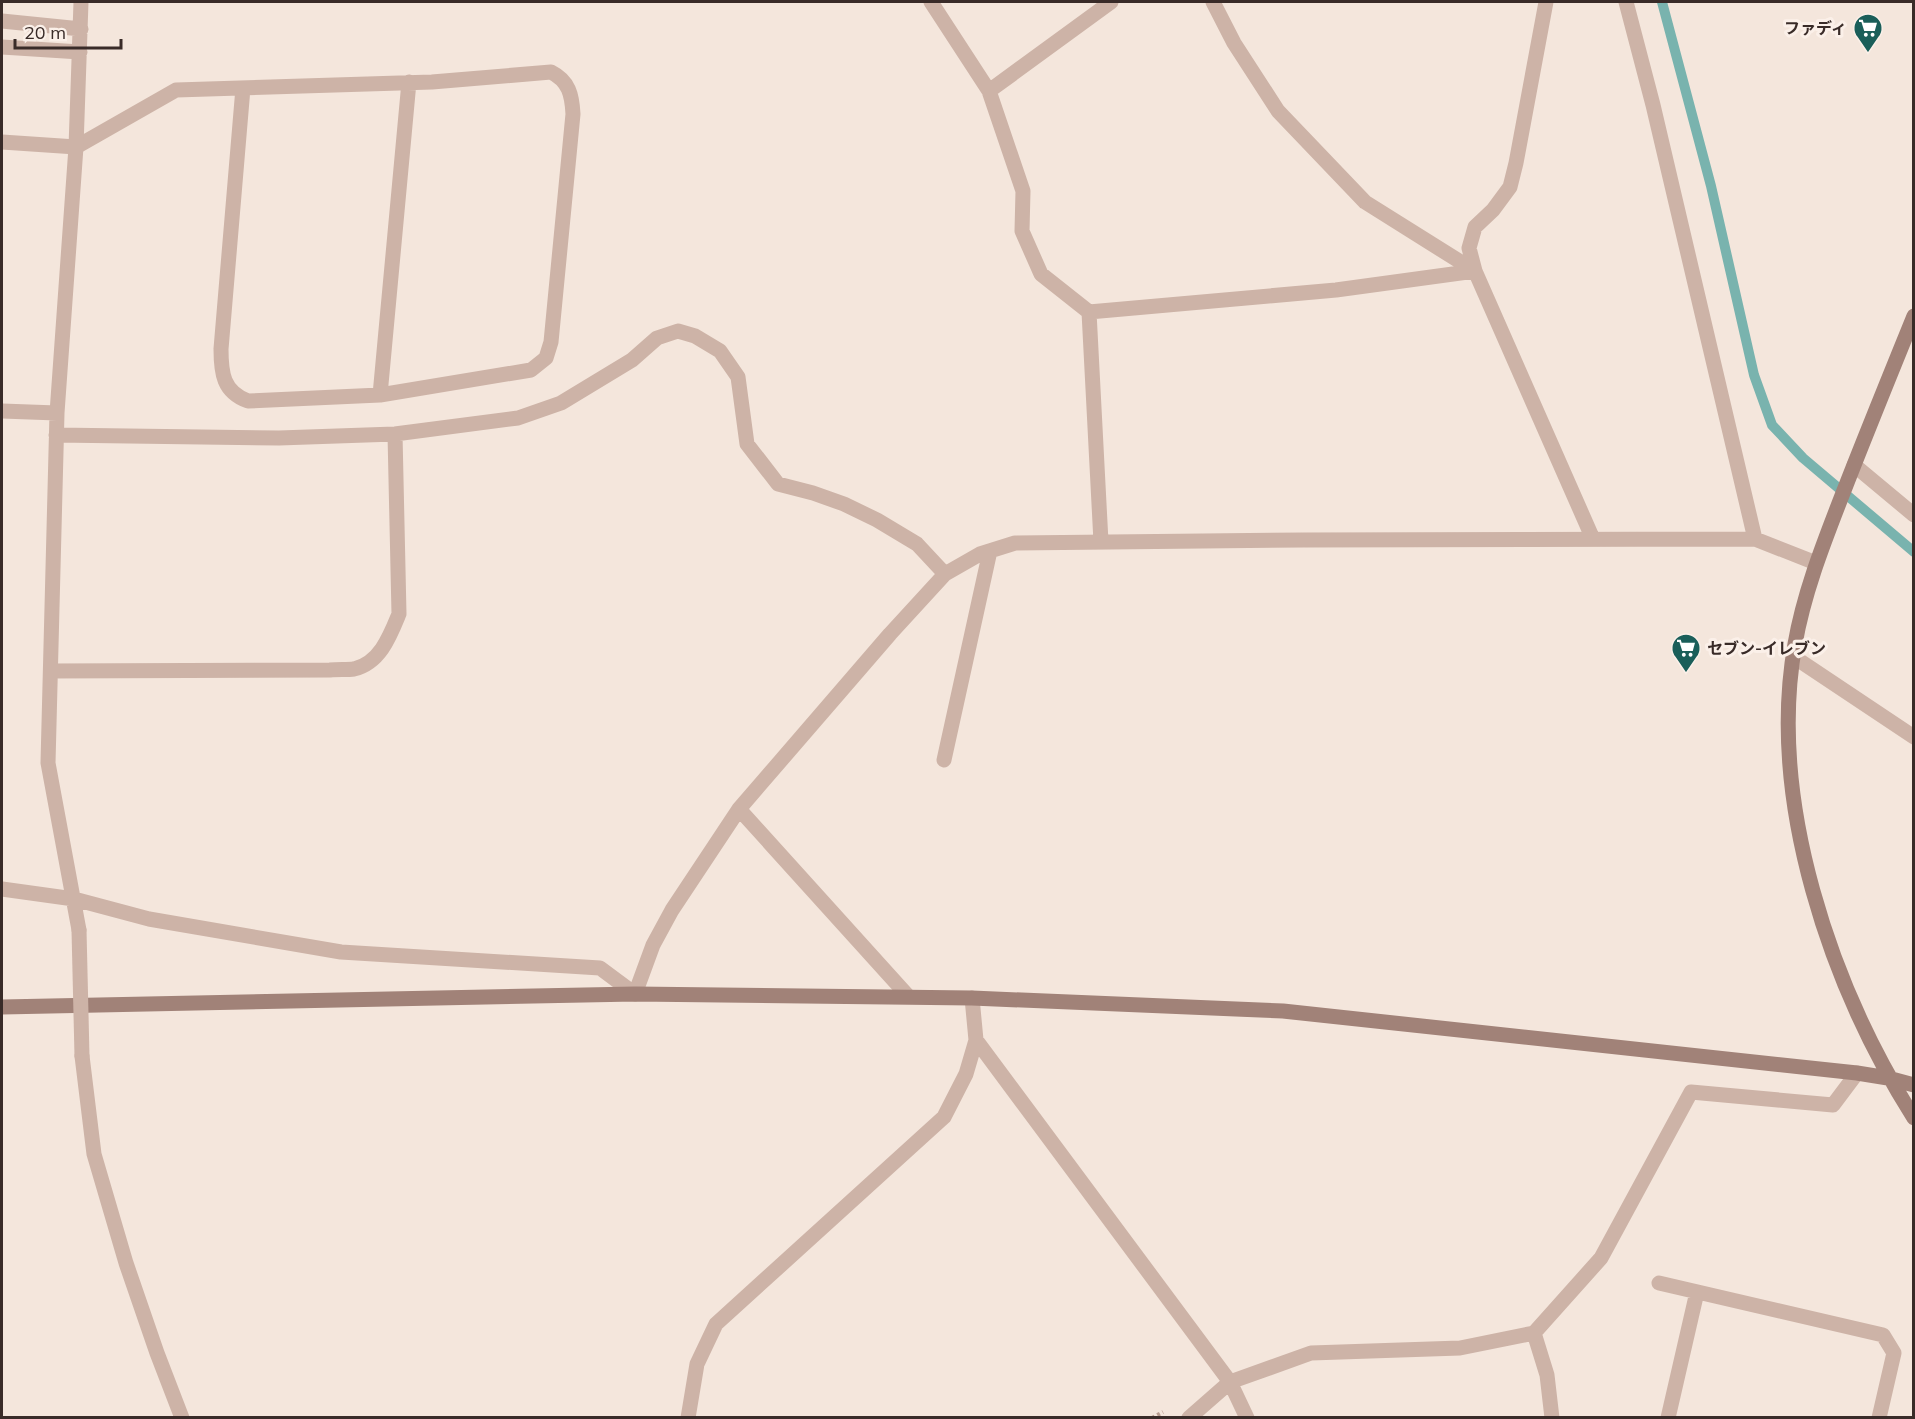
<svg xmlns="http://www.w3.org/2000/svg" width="1915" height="1419" font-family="Mulish,'Noto Sans JP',sans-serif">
  <rect width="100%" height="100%" fill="#f4e6dc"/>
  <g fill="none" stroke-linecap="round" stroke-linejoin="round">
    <path stroke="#79b3ae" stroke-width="10" d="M1662,2L1711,186L1754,375L1772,425L1803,458L1914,552"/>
    <path stroke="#b99d91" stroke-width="4" stroke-dasharray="3 3" stroke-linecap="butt" d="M1152,1418L1163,1412"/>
    <path stroke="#cdb3a7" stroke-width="15" d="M76,147L176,90L432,82L551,72C569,81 572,95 573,114L551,342L546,358L531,370L380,395L248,401C223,392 221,373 221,349L243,88
      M380,395L409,82"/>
    <path stroke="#cdb3a7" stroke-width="15" d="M931,2L989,91L1023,191L1022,231L1041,274L1089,312L1101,542
      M1213,2L1234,43L1278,111L1365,202L1475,271L1593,539
      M1626,2L1653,105L1755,539
      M2,21L81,29
      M2,47L80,52
      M989,91L1111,2
      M2,142L76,147
      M1089,312L1336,290L1475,271L1469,248L1475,227L1493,210L1510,187L1516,163L1546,2
      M2,411L57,413
      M56,435L279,438L395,434L518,418L561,403L632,360L657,338L678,331L695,336L720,351L738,377L747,444L778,484L813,493L844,504L877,520L917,544L945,574
      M1854,465L1914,515
      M1794,657L1914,737
      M51,671L330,670C338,669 347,670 354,669C380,663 390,636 399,614L395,434
      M944,760L990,551
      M739,809L908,996
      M2,889L74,899L149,919L341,952L600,968L635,994L653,945L672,910L739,809L890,634L945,574L980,554L1015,543L1303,540L1755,539L1816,563
      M79,930L48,763L57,413L76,147L81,2
      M976,1040L1230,1382L1247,1418
      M82,1056L94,1154L126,1263L157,1353L182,1418
      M1659,1283L1883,1335L1894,1353L1879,1418
      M1534,1333L1547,1375L1552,1418
      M688,1418L697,1364L716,1324L944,1117L966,1074L976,1040L972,998
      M1189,1418L1230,1382L1311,1353L1460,1348L1534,1333L1601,1258L1691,1092L1833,1105L1857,1073
      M1668,1418L1697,1292"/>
    <path stroke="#a18278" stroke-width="15" d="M1914,316C1890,375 1866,434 1843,493C1824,542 1804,592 1795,644C1767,801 1831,987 1914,1118
      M2,1007L635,994L972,998L1283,1011L1857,1073L1888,1078L1914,1085"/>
    <path stroke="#cdb3a7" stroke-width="15" d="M79,930L82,1056"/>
  </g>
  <defs>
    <g id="supermarket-pin" transform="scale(1.5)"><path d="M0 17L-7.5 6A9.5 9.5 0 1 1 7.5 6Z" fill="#1a5e59" stroke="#fbf0e9"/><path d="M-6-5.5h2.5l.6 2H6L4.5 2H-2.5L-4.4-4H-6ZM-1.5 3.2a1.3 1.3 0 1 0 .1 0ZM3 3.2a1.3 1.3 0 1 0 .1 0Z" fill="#fff"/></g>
  </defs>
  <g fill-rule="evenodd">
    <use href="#supermarket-pin" x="1868" y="28"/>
    <use href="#supermarket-pin" x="1686" y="648"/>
  </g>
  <g text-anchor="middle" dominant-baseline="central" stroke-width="6" stroke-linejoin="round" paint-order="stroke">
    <g font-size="16" font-weight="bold" fill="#392b28" stroke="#fbf0e9" text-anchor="end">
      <text x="1847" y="28">ファディ</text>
      <text x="1707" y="648" text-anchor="start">セブン-イレブン</text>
    </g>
  </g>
  <rect width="1915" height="1419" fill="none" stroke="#392b28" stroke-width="6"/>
  <path d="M15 39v9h106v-9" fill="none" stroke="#392b28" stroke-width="3"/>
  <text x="24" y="39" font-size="18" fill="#392b28" stroke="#fbf0e9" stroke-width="4.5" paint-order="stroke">20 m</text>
</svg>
